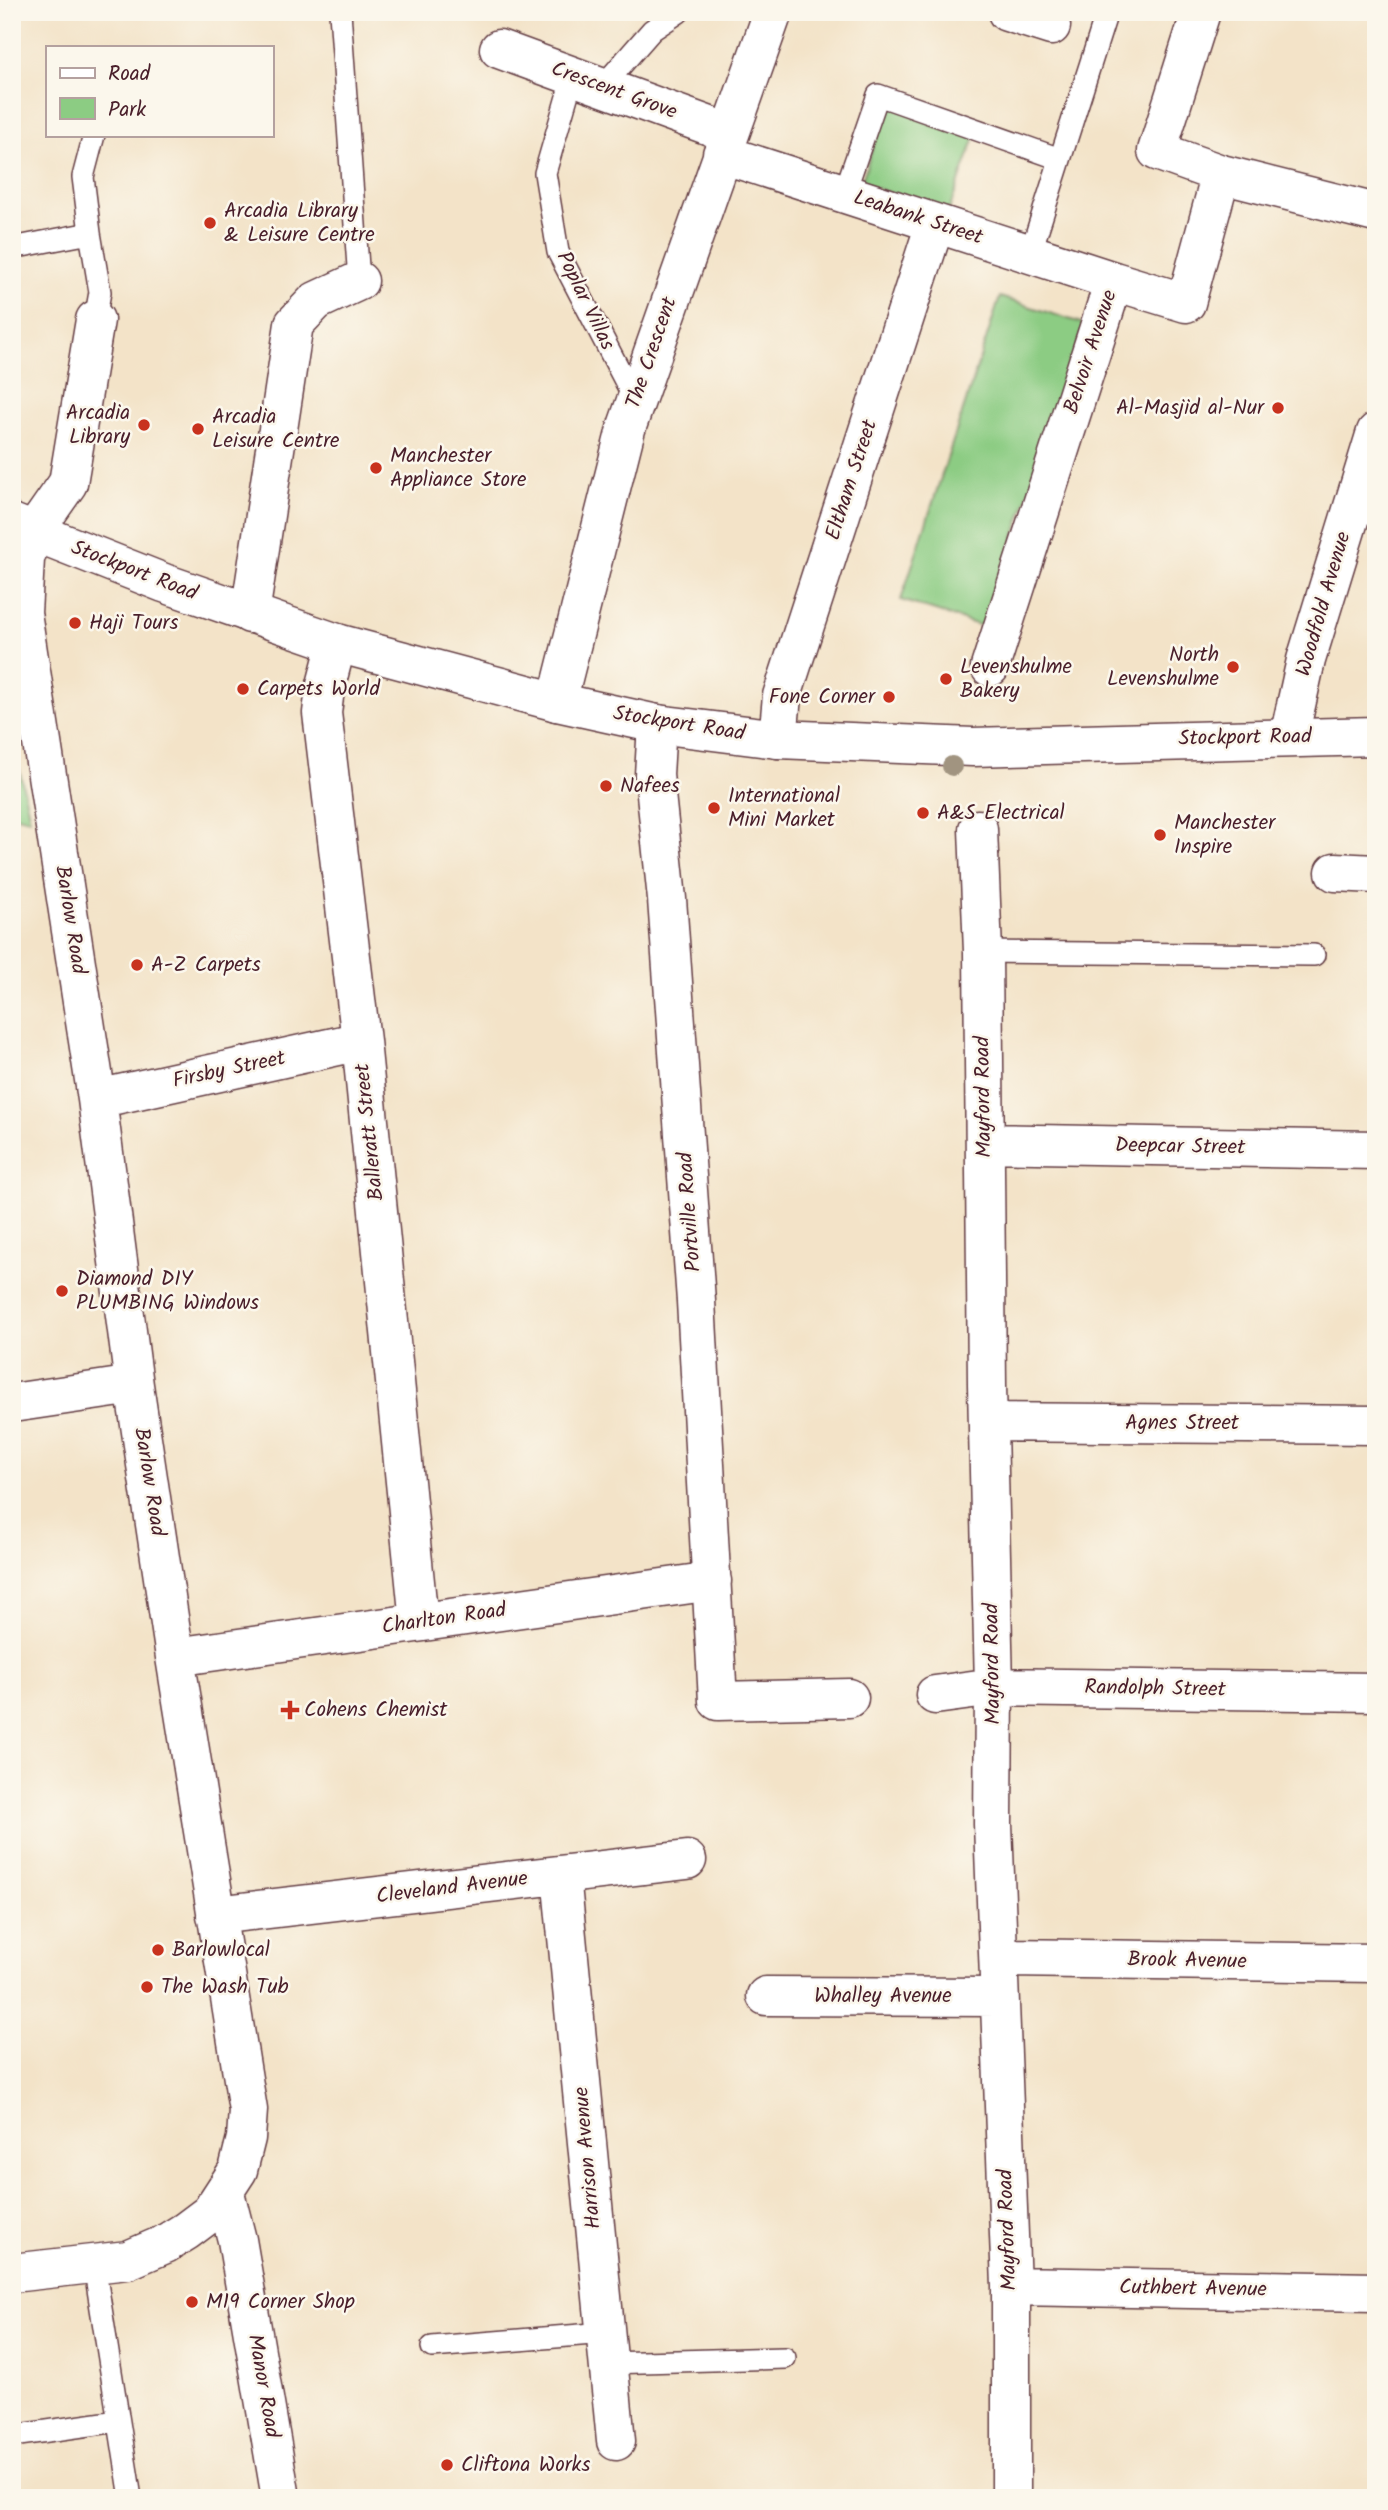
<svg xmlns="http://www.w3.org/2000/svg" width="1388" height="2510" font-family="Kalam,sans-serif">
  <rect width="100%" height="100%" fill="#fbf7ec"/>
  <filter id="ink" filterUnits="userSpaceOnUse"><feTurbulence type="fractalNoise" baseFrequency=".0143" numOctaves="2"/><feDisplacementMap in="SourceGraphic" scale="14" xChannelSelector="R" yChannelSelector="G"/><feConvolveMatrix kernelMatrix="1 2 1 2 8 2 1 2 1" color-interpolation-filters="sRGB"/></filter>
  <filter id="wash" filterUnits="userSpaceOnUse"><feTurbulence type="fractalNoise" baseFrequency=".00686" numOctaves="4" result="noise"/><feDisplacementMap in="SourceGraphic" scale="28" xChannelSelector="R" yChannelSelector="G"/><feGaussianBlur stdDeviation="1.57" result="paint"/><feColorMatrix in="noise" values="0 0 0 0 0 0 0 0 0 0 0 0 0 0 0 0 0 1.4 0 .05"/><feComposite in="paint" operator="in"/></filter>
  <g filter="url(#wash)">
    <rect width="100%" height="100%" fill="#f3e3c8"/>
    <path fill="#8ccc83" stroke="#6b7657" stroke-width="2" d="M888,103L976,134L948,213L861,183Z
      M1000,297L1084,324L985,627L901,600Z
      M12,736L30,819L12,815Z"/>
  </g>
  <g filter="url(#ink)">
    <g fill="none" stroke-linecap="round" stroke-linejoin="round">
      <g stroke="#633c43" stroke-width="24">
        <path id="service" d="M340,12L359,281
          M573,76L545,173L558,252L635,400
          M603,86L652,30L679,12
          M844,194L878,95L1060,159
          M90,233L100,292L95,320
          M12,248L90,233L83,177L94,135
          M1030,254L1107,12
          M983,952L1314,955
          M94,2264L131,2498
          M432,2347L605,2333
          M608,2363L785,2358
          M12,2436L118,2421"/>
      </g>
      <g stroke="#633c43" stroke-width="41">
        <path id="minor" d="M1007,12L1051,26
          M499,49L729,133
          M722,154L1114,281
          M1221,174L1376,213
          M250,614L294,324L316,301L359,281
          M337,643L325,689L322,713L361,1041L419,1622
          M990,667L1114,281L1186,303L1221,174L1157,151L1201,12
          M557,702L626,429L773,12
          M657,724L654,775L667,899L696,1301L718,1701L849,1698
          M1289,737L1306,660L1376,432
          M778,739L782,696L935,224
          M978,829L983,952L987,1385L994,1687L993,1824L1011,2286V2498
          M1335,872L1376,874
          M97,1099L361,1041
          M985,1143L1376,1150
          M12,1403L134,1385
          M989,1422L1376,1425
          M175,1657L712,1581
          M935,1695L994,1687L1376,1692
          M561,1875L616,2441
          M216,1915L687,1860
          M999,1958L1376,1963
          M766,1996L999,1997
          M225,2193L237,2240L281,2498
          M12,2273L128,2260L165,2244L186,2231L210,2213L238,2170L246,2138L248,2110L175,1657L134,1385L97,1099L22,613L25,559L33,533L68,483L95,320
          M1011,2286L1376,2292"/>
      </g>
      <g stroke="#633c43" stroke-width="41">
        <path id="trunk" d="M12,523L164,583L337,643L557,702L657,724L778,739L973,747L1376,736"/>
      </g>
      <use href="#service" stroke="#fff" stroke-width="21"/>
      <use href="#minor" stroke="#fff" stroke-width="38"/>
      <use href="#trunk" stroke="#fff" stroke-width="38"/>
    </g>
    <circle fill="#a19480" cx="952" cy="766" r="10"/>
  </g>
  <g fill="#c8321e" stroke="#fbf7ec" stroke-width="2.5">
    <circle cx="210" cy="223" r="7"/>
    <circle cx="1278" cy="408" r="7"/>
    <circle cx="144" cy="425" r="7"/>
    <circle cx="198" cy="429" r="7"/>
    <circle cx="376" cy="468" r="7"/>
    <circle cx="75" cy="623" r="7"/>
    <circle cx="1233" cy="667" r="7"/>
    <circle cx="946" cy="679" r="7"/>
    <circle cx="243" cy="689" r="7"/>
    <circle cx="889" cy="697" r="7"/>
    <circle cx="606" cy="786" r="7"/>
    <circle cx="714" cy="808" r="7"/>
    <circle cx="923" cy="813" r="7"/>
    <circle cx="1160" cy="835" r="7"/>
    <circle cx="137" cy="965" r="7"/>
    <circle cx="62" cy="1291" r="7"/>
    <path d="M286.5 1699.5h7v7h7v7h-7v7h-7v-7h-7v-7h7z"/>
    <circle cx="158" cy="1950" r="7"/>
    <circle cx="147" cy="1987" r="7"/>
    <circle cx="192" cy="2302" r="7"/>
    <circle cx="447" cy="2465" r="7"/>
  </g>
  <g text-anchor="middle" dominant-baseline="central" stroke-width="5" stroke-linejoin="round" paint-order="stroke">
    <g font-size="21" fill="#4a1f2b" stroke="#fbf7ec">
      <text transform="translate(614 91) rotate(20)">Crescent Grove</text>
      <text transform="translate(918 218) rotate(18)">Leabank Street</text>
      <text transform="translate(585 301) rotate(64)">Poplar Villas</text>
      <text transform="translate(1091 352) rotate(-72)">Belvoir Avenue</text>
      <text transform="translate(652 353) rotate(-71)">The Crescent</text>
      <text transform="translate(852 480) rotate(-72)">Eltham Street</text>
      <text transform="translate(134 571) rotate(21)">Stockport Road</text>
      <text transform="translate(1324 604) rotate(-74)">Woodfold Avenue</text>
      <text transform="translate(679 724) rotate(9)">Stockport Road</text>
      <text transform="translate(1245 738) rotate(-1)">Stockport Road</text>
      <text transform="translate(70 920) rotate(81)">Barlow Road</text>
      <text transform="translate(229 1070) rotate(-12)">Firsby Street</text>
      <text transform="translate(984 1097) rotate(-91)">Mayford Road</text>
      <text transform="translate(370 1132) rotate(-96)">Balleratt Street</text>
      <text transform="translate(1180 1147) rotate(1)">Deepcar Street</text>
      <text transform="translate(690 1212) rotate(-94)">Portville Road</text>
      <text x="1182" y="1423">Agnes Street</text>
      <text transform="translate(149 1482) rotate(81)">Barlow Road</text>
      <text transform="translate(444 1619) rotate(-8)">Charlton Road</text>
      <text transform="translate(993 1664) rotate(-91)">Mayford Road</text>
      <text transform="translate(1155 1689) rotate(1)">Randolph Street</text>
      <text transform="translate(452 1888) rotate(-7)">Cleveland Avenue</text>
      <text transform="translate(1187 1961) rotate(1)">Brook Avenue</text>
      <text x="883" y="1996">Whalley Avenue</text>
      <text transform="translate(588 2158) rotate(-95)">Harrison Avenue</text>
      <text transform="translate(1008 2230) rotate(-92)">Mayford Road</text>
      <text transform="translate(1193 2289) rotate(1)">Cuthbert Avenue</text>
      <text transform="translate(263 2386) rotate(80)">Manor Road</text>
    </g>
    <g font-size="21" fill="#4a1f2b" stroke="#fbf7ec" text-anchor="start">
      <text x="224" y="211">Arcadia Library<tspan x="224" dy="24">&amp; Leisure Centre</tspan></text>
      <text x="1264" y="408" text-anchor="end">Al-Masjid al-Nur</text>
      <text x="130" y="413" text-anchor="end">Arcadia<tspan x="130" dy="24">Library</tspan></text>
      <text x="212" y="417">Arcadia<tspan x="212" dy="24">Leisure Centre</tspan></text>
      <text x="390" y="456">Manchester<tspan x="390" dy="24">Appliance Store</tspan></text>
      <text x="89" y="623">Haji Tours</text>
      <text x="1219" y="655" text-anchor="end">North<tspan x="1219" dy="24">Levenshulme</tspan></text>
      <text x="960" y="667">Levenshulme<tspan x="960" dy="24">Bakery</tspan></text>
      <text x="257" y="689">Carpets World</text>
      <text x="875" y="697" text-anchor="end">Fone Corner</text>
      <text x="620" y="786">Nafees</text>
      <text x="728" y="796">International<tspan x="728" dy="24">Mini Market</tspan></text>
      <text x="937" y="813">A&amp;S Electrical</text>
      <text x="1174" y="823">Manchester<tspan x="1174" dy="24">Inspire</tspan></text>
      <text x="151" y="965">A-Z Carpets</text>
      <text x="76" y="1279">Diamond DIY<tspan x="76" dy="24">PLUMBING Windows</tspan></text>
      <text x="304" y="1710">Cohens Chemist</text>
      <text x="172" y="1950">Barlowlocal</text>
      <text x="161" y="1987">The Wash Tub</text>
      <text x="206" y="2302">M19 Corner Shop</text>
      <text x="461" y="2465">Cliftona Works</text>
    </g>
  </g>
  <rect width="1388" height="2510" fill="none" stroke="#fbf7ec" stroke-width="42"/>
  <rect x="46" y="46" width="228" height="91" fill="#fbf7ec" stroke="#b4a19f" stroke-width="2"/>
  <rect x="60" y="68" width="35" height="10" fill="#ffffff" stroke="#b4a19f" stroke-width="2"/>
  <text x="108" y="80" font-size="21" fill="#4a1f2b">Road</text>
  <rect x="60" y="98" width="35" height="21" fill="#8ccc83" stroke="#b4a19f" stroke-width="2"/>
  <text x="108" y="116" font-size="21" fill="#4a1f2b">Park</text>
</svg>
